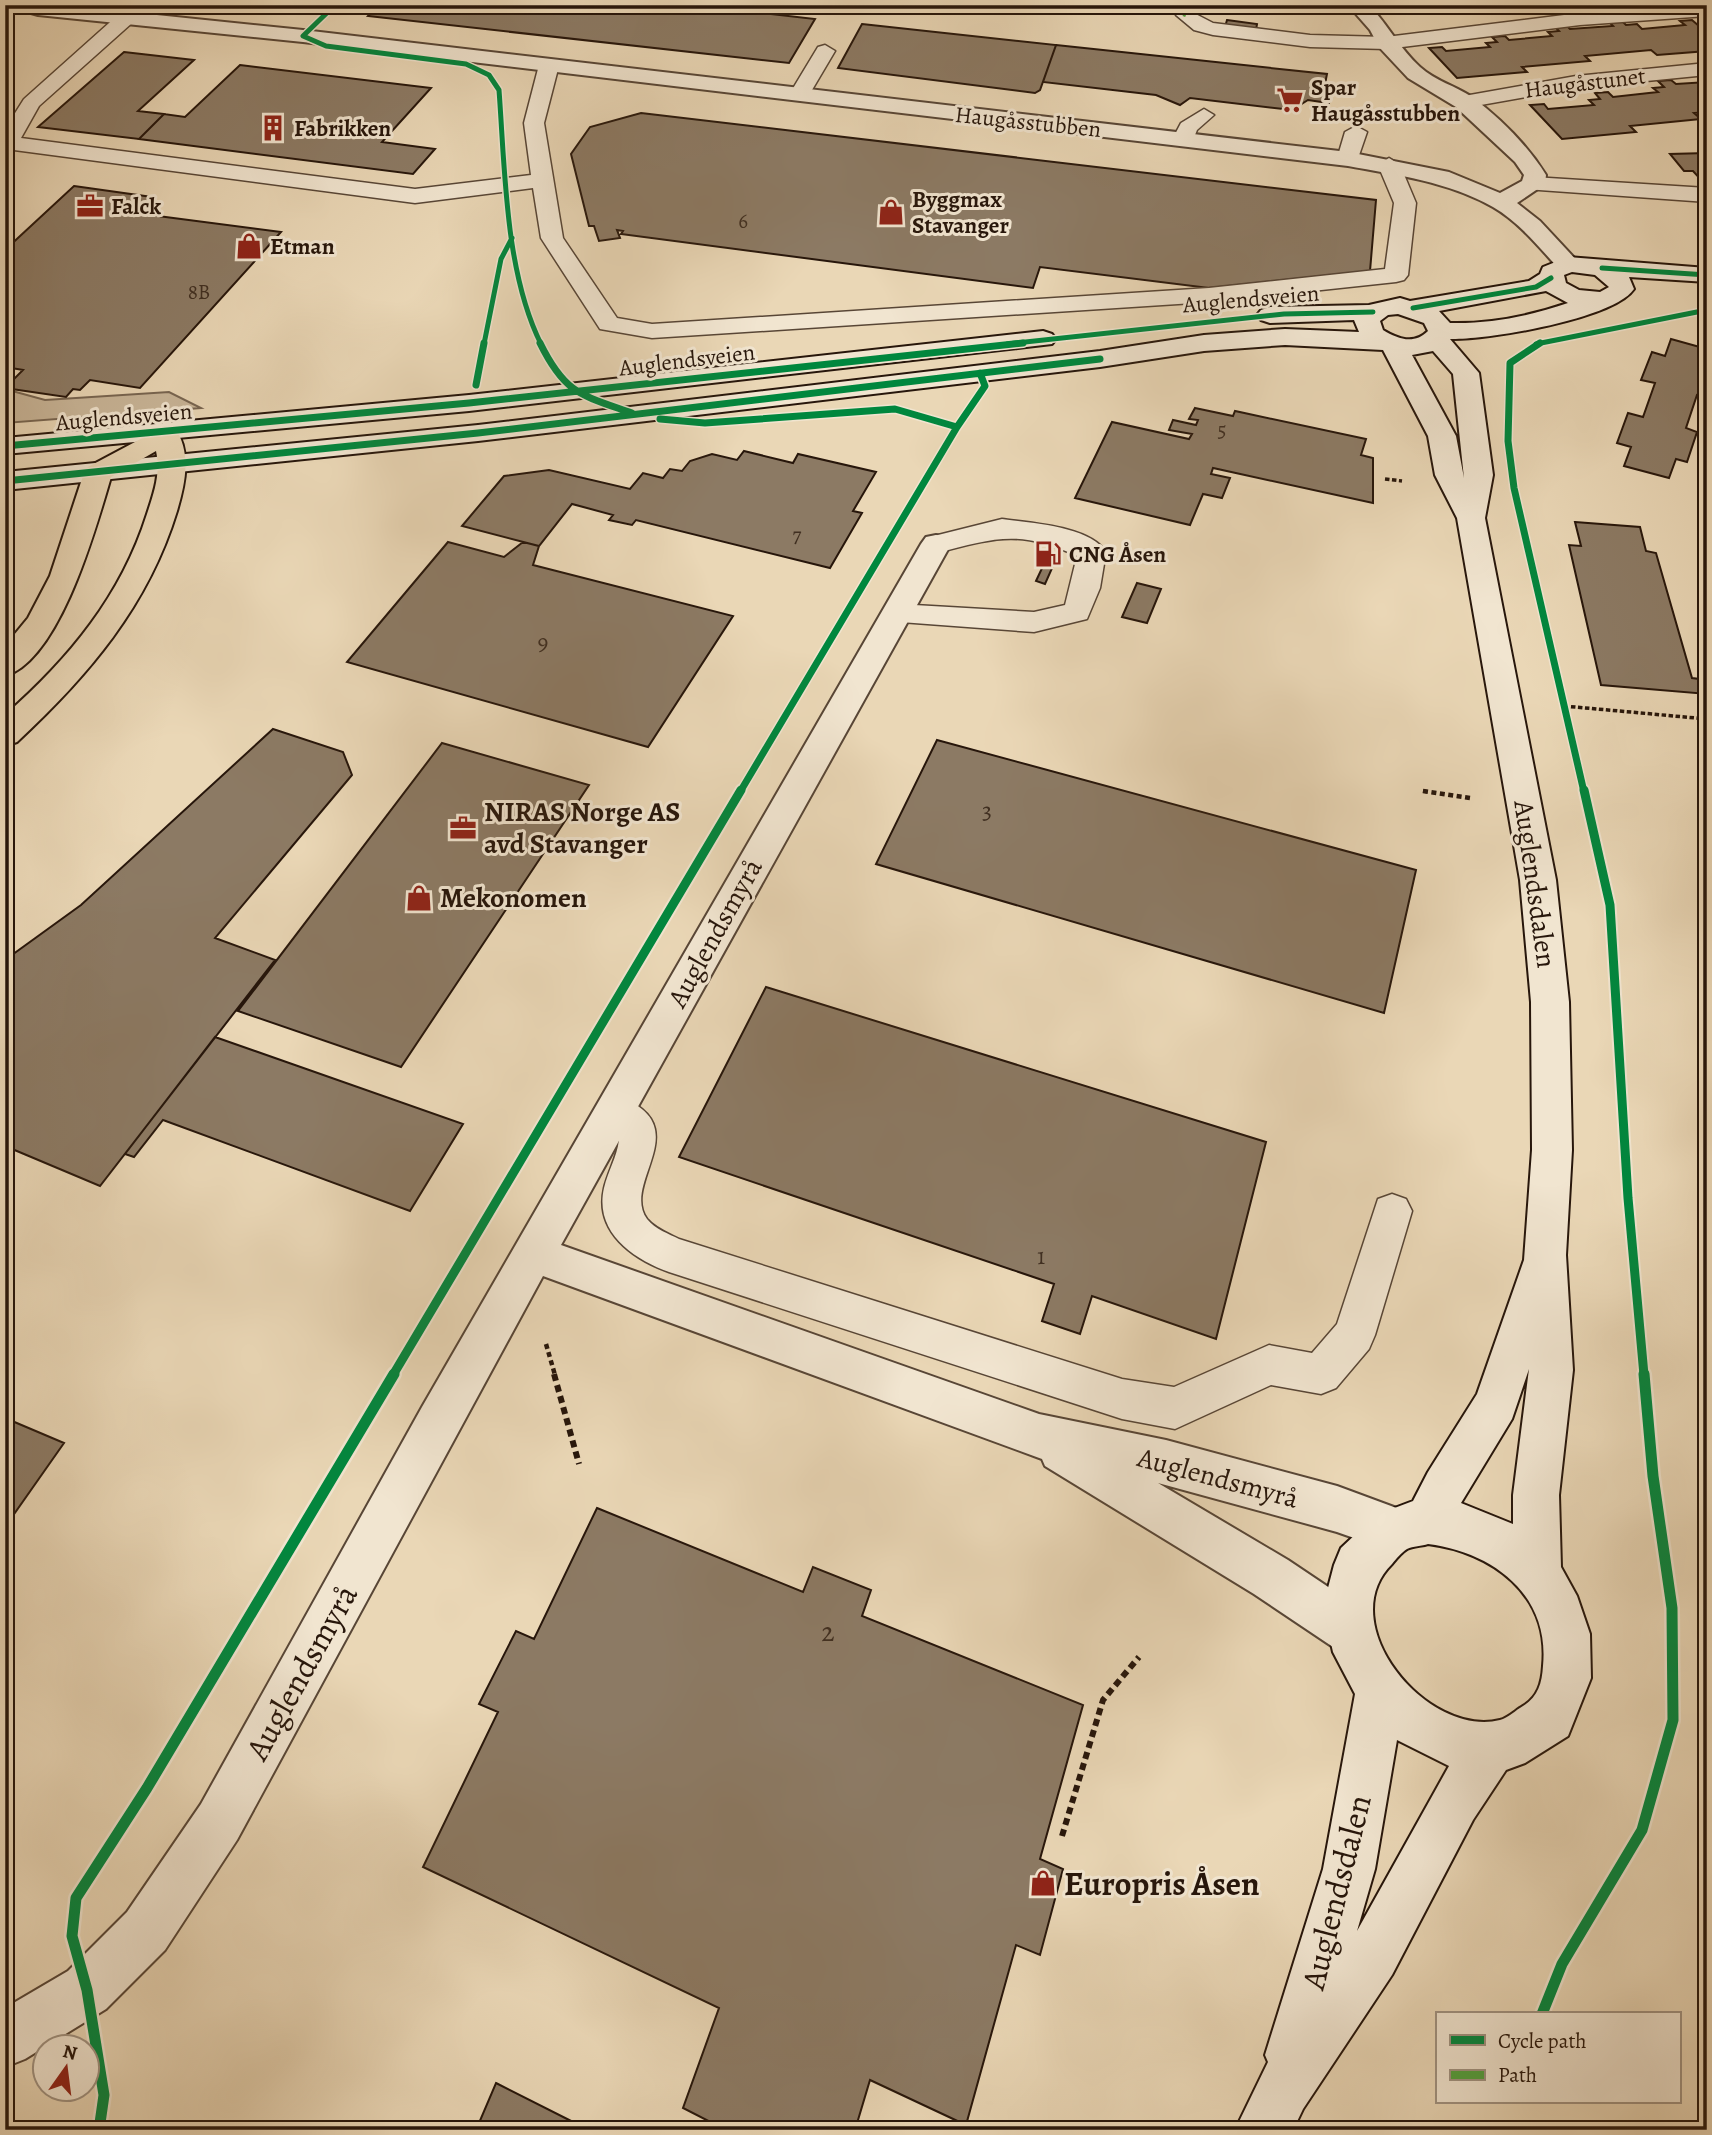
<svg xmlns="http://www.w3.org/2000/svg" width="1712" height="2135" font-family="Alegreya,serif">
  <rect width="100%" height="100%" fill="#ead7b6"/>
  <filter id="stains"><feTurbulence type="fractalNoise" baseFrequency=".00286" numOctaves="4"/><feColorMatrix values="0 0 0 0 .2 0 0 0 0 .09 0 0 0 0 .02 0 0 0 .5 -.17"/></filter>
  <radialGradient id="worn" r=".72"><stop offset=".6" stop-color="#630" stop-opacity="0"/><stop offset="1" stop-color="#630" stop-opacity=".3"/></radialGradient>
  <path fill="#c9b699" stroke="#786652" stroke-width="2" d="M5,389L45,400L169,392L201,408L5,423Z"/>
  <path fill="#8c7a64" stroke="#27160b" stroke-width="2" d="M378,5H689L815,19L789,63L368,16Z
    M1209,5H1255L1263,11L1213,8Z
    M1227,20L1257,24L1256,30L1225,27Z
    M1621,20L1626,25L1637,24L1642,29L1685,25L1680,21L1692,20L1707,33V51L1657,55L1651,50L1585,56L1590,61L1522,67L1527,72L1457,78L1429,48L1442,47L1446,51L1490,47L1486,43L1497,42L1492,37L1505,36L1509,40L1552,36L1548,32L1559,31L1554,26L1566,25L1570,29L1613,26L1608,21Z
    M862,24L1056,45L1040,90L1035,93L838,68Z
    M1056,45L1327,74L1325,84L1331,85L1329,103L1308,100L1292,110L1190,98L1180,105L1156,95L1043,82Z
    M124,52L194,60L138,111L164,114L139,139L38,127Z
    M240,65L431,88L382,142L435,149L413,174L139,139L164,114L185,117Z
    M1671,80L1676,84L1707,82V112L1694,113L1701,119L1630,126L1636,132L1562,139L1530,105L1544,104L1548,109L1594,105L1589,100L1600,99L1595,93L1608,92L1613,97L1658,92L1653,88L1664,87L1658,81Z
    M641,113L1376,200L1370,271L1209,288L1040,267L1033,288L621,234L623,231L617,230L620,238L599,241L594,226H589L571,154L590,127Z
    M1707,153V182H1703L1693,171H1684L1670,154Z
    M74,186L152,197L135,213L281,232L140,388L90,380L80,390L73,389L66,397L5,388L23,370L5,367V250Z
    M1671,339L1707,349V397L1697,395L1686,428L1697,432L1687,462L1676,459L1669,478L1624,466L1631,447L1617,443L1628,413L1643,417L1655,383L1641,380L1652,352L1665,356Z
    M1195,408L1233,416L1235,411L1366,439L1361,455L1373,458V503L1213,468L1211,474L1230,478L1222,498L1203,494L1190,525L1075,498L1112,422L1189,439L1192,434L1169,430L1173,420L1196,425L1198,420L1189,419Z
    M744,451L793,463L798,454L876,472L853,511L862,513L830,568L636,520L632,525L609,520L613,515L572,504L539,546L462,526L504,476L549,470L630,489L643,473L663,478L670,469L682,471L690,461L712,454L737,460Z
    M1575,522L1640,527L1646,551L1656,553L1692,678L1707,680V694L1601,685L1569,545L1581,546Z
    M448,542L504,557L523,542L539,546L533,565L733,616L648,747L347,662Z
    M1044,564L1053,566L1045,584L1036,581Z
    M1137,583L1161,589L1147,623L1122,617Z
    M273,729L343,752L352,775L215,938L275,960L100,1186L5,1146V960L81,905Z
    M937,740L1416,870L1384,1013L876,864Z
    M442,743L589,785L401,1067L238,1011Z
    M766,987L1266,1142L1216,1339L1092,1296L1080,1334L1042,1321L1054,1284L679,1157Z
    M215,1037L463,1124L410,1211L163,1120L134,1157L125,1154Z
    M5,1418L64,1443L5,1527Z
    M597,1508L803,1592L813,1567L871,1590L862,1616L1083,1705L1040,1859L1063,1869L1040,1955L1016,1945L966,2125L870,2080L855,2130H726L683,2108L719,2008L423,1867L498,1712L479,1704L516,1631L534,1639Z
    M496,2083L589,2130H476Z"/>
  <g fill="none" stroke-linecap="round" stroke-linejoin="round">
    <g stroke="#584636" stroke-width="3">
      <path id="service" d="M1707,5V16L1580,25L1386,49L1310,47L1213,35L1194,30L1176,15L1186,9L1213,23L1310,35L1386,37L1580,13Z
        M125,13L135,19L132,23L39,106L21,138L415,189L531,175L524,123L539,65L549,59L556,61L559,65L544,123L563,238L617,318L652,324L1209,288L1385,269L1394,203L1378,165L1389,158L1400,165L1416,203L1408,275L1404,280L1396,282L1209,302L652,338L600,329L541,238L533,188L415,203L14,150L5,154V129L24,99L118,15Z
        M825,45L835,51L809,95L806,99H792L789,95L818,47Z
        M1707,63V75L1576,88L1464,108L1454,102L1464,96L1576,76Z
        M1204,109L1214,115L1197,130L1191,145H1175L1172,140L1181,123Z
        M1356,126L1367,132L1356,164H1340L1337,159L1345,132Z
        M1533,177L1707,188V202L1525,189L1522,184L1525,179Z
        M1002,519C1030,523 1090,526 1106,552L1100,588L1087,619L1034,632L887,621L882,614L887,607L897,604L1034,612L1065,605L1077,556C1019,529 995,538 936,553L926,550L922,544L926,538Z
        M615,1095C701,1125 620,1182 647,1219C655,1229 669,1234 679,1239L1122,1379L1174,1387L1269,1345L1312,1353L1337,1324L1378,1199L1392,1194L1406,1199L1412,1211L1375,1335L1369,1349L1336,1388L1321,1394L1271,1385L1175,1429L1122,1419L669,1272C633,1259 594,1232 604,1188C608,1171 617,1157 619,1140L602,1122L596,1111L602,1100Z"/>
    </g>
    <g stroke="#584636" stroke-width="4">
      <path id="minor" d="M31,5H60L303,30L1348,152L1449,172L1500,193L1522,181L1524,175L1515,162L1456,107L1408,78L1379,47L1370,30L1348,5H1369C1388,25 1400,49 1420,67C1435,81 1456,86 1472,97C1500,118 1528,146 1546,175L1545,184L1517,203L1540,221L1580,264L1577,269H1559C1539,247 1519,222 1493,207C1449,182 1397,175 1348,166L303,42L38,15L31,13L28,9Z
        M936,535L946,537L951,544L561,1245L1039,1414L1166,1440L1337,1486L1410,1513L1417,1529L1410,1545L1394,1552L1337,1532L1158,1483L1288,1560L1367,1613L1374,1630L1367,1647L1350,1654L1333,1647L1254,1594L1045,1466L1042,1459L543,1276L237,1840L165,1950L106,2009L25,2059L5,2067V2008L68,1971L127,1912L201,1804L422,1407L921,544L926,537Z"/>
    </g>
    <g stroke="#27160b" stroke-width="4">
      <path id="secondary" d="M1568,257L1707,268V282L1629,277L1634,289C1614,319 1487,340 1450,339L1479,373L1493,475L1485,518L1556,880L1569,1002L1572,1150L1566,1255L1573,1370L1559,1495L1561,1567L1577,1596L1590,1634L1591,1678L1568,1736L1525,1763L1506,1770L1473,1820L1392,1975L1303,2109L1293,2130H1235L1268,2062L1265,2055L1323,1869L1355,1694L1333,1652L1323,1607L1334,1565L1341,1548L1376,1515L1413,1501L1428,1472L1477,1394L1524,1260L1532,1150L1531,1002L1520,880L1457,518L1435,475L1428,436L1383,350L1285,345L1204,351L1100,367L478,441L5,490V472L478,425L1100,351L1204,335L1285,329L1359,332L1354,320L1270,323L1261,320L1257,315L1261,310L1270,307L1369,305L1400,298L1410,301L1529,281L1540,274L1543,267ZM1572,272L1595,275L1609,287L1600,292L1579,290L1566,283L1564,275ZM1546,291L1568,303C1530,316 1491,324 1450,323L1439,311ZM1398,314L1424,323L1428,331C1414,345 1398,339 1383,330L1380,321L1388,315ZM1433,351L1453,374L1464,478L1456,436L1412,355ZM1529,1369L1513,1495V1524L1461,1503L1512,1419ZM1428,1544C1492,1552 1550,1594 1543,1666C1542,1683 1538,1697 1523,1706C1516,1710 1508,1718 1500,1720C1427,1738 1332,1623 1392,1564C1396,1559 1402,1552 1407,1549C1413,1546 1422,1546 1428,1544ZM1397,1740L1449,1766L1357,1931L1375,1869Z
        M1043,331L1052,334L1056,339L1052,344L469,411L5,454V438L469,395Z"/>
    </g>
    <g stroke="#27160b" stroke-width="4">
      <path id="motorway" d="M165,426L175,428C192,453 185,484 177,511C148,606 88,676 17,742L5,746V715C69,659 121,596 147,514C154,493 161,473 156,451L111,477C96,527 60,660 5,676V646L28,618L50,576L84,473L88,467Z"/>
    </g>
    <path stroke="#27160b" stroke-width="3.5" stroke-dasharray="4.5 2.5" stroke-linecap="butt" d="M1385,479L1402,481
      M1564,706L1707,719
      M1423,791L1429,792"/>
    <path stroke="#27160b" stroke-width="4.5" stroke-dasharray="5 3.5" stroke-linecap="butt" d="M1423,791L1470,798
      M546,1344L555,1375"/>
    <path stroke="#27160b" stroke-width="6" stroke-dasharray="7 4.5" stroke-linecap="butt" d="M554,1374L579,1464
      M1062,1836L1103,1700L1139,1657"/>
    <use href="#service" fill="#f1e5d0" fill-rule="evenodd"/>
    <use href="#minor" fill="#f1e5d0" fill-rule="evenodd"/>
    <use href="#secondary" fill="#f1e5d0" fill-rule="evenodd"/>
    <use href="#motorway" fill="#ead7b6" fill-rule="evenodd"/>
    <path stroke="#51a13e" stroke-width="4.5" stroke-dasharray="8 4.5" stroke-linecap="butt" d="M1160,5L1186,15"/>
    <g stroke="#f1e5d0" stroke-width="8">
      <path id="cycleway-far3" d="M335,5L303,36L326,46L466,64L489,75L499,90C505,169 505,272 541,344
        M1602,268L1707,275
        M1413,308L1536,287L1551,278
        M484,344L501,259L512,238
        M1007,344L1284,314L1373,312
        M1536,344L1707,310"/>
    </g>
    <g stroke="#f1e5d0" stroke-width="10">
      <path id="cycleway-far2" d="M540,343C565,394 581,395 632,413
        M1540,343L1510,363L1508,441L1514,488L1584,792
        M476,385L484,343
        M660,419L705,423L895,409L957,427
        M5,446L469,403L1023,343
        M5,481L478,433L1100,359
        M740,792L957,427L985,386L980,373"/>
    </g>
    <g stroke="#f1e5d0" stroke-width="13">
      <path id="cycleway-far1" d="M1584,790L1610,905L1628,1198L1644,1375
        M393,1375L741,790"/>
    </g>
    <g stroke="#f1e5d0" stroke-width="16">
      <path id="cycleway" d="M1542,2014L1562,1964L1642,1830L1673,1720L1672,1608L1653,1476L1644,1374
        M99,2130L104,2095L87,1990L72,1936L76,1898L147,1788L394,1374"/>
    </g>
    <use href="#cycleway-far3" stroke="#00873e" stroke-width="5"/>
    <use href="#cycleway-far2" stroke="#00873e" stroke-width="7"/>
    <use href="#cycleway-far1" stroke="#00873e" stroke-width="9"/>
    <use href="#cycleway" stroke="#00873e" stroke-width="11"/>
  </g>
  <defs>
    <g id="supermarket-bare" transform="scale(2.1)"><path d="M-6-5.5h2.5l.6 2H6L4.5 2H-2.5L-4.4-4H-6ZM-1.5 3.2a1.3 1.3 0 1 0 .1 0ZM3 3.2a1.3 1.3 0 1 0 .1 0Z" fill="#8f2418" stroke="#f1e5d0" stroke-width="2.5" paint-order="stroke"/></g>
    <g id="building-bare" transform="scale(2.1)"><path d="M-4-6H4V6H1V3H-1V6H-4ZM-2.5-4.3h1.7v1.8h-1.7ZM.8-4.3h1.7v1.8H.8ZM-2.5-1h1.7V.8h-1.7ZM.8-1h1.7V.8H.8Z" fill="#8f2418" stroke="#f1e5d0" stroke-width="2.5" paint-order="stroke"/></g>
    <g id="office-bare" transform="scale(2.1)"><path d="M-6-3h4V-5.5h4V-3h4V5H-6ZM-1-4.5V-3h2v-1.5ZM-6 0V1H6V0Z" fill="#8f2418" stroke="#f1e5d0" stroke-width="2.5" paint-order="stroke"/></g>
    <g id="shop-bare" transform="scale(2.1)"><path d="M-5-2.5h2.3a2.7 3.5 0 0 1 5.4 0H5L5.5 6h-11ZM-1.5-2.5h3a1.5 2.3 0 0 0-3 0Z" fill="#8f2418" stroke="#f1e5d0" stroke-width="2.5" paint-order="stroke"/></g>
    <g id="fuel-bare" transform="scale(2.1)"><path d="M-5.5-6h7V0h2V4h1.3V-2.5L3-4.5l.8-.8L6-3V5H2.5V1h-1V6h-7ZM-4.2-4.7v3.2H.2V-4.7Z" fill="#8f2418" stroke="#f1e5d0" stroke-width="2.5" paint-order="stroke"/></g>
  </defs>
  <g fill-rule="evenodd">
    <use href="#supermarket-bare" x="1290" y="100"/>
    <use href="#building-bare" x="273" y="128"/>
    <use href="#office-bare" x="90" y="206"/>
    <use href="#shop-bare" x="891" y="212"/>
    <use href="#shop-bare" x="249" y="246"/>
    <use href="#fuel-bare" x="1048" y="554"/>
    <use href="#office-bare" x="463" y="828"/>
    <use href="#shop-bare" x="419" y="898"/>
    <use href="#shop-bare" x="1043" y="1883"/>
  </g>
  <g text-anchor="middle" dominant-baseline="central" stroke-width="6" stroke-linejoin="round" paint-order="stroke">
    <g font-size="21" fill="#402f21">
      <text x="743" y="221">6</text>
      <text x="199" y="292">8B</text>
      <text x="1222" y="430">5</text>
      <text x="797" y="535">7</text>
    </g>
    <g font-size="23" fill="#27160b" stroke="#f1e5d0">
      <text transform="translate(1585 83) rotate(-7)">Haugåstunet</text>
      <text transform="translate(1028 122) rotate(6)">Haugåsstubben</text>
      <text transform="translate(1251 299) rotate(-5)">Auglendsveien</text>
      <text transform="translate(687 360) rotate(-7)">Auglendsveien</text>
      <text transform="translate(124 417) rotate(-5)">Auglendsveien</text>
    </g>
    <g font-size="23" font-weight="bold" fill="#27160b" stroke="#f1e5d0" text-anchor="start">
      <text x="1311" y="87">Spar<tspan x="1311" dy="26">Haugåsstubben</tspan></text>
      <text x="294" y="128">Fabrikken</text>
      <text x="912" y="199">Byggmax<tspan x="912" dy="26">Stavanger</tspan></text>
      <text x="111" y="206">Falck</text>
      <text x="270" y="246">Etman</text>
      <text x="1069" y="554">CNG Åsen</text>
    </g>
    <g font-size="24" fill="#402f21">
      <text x="543" y="642">9</text>
      <text x="987" y="811">3</text>
      <text x="1041" y="1256">1</text>
    </g>
    <g font-size="28" font-weight="bold" fill="#27160b" stroke="#f1e5d0" text-anchor="start">
      <text x="484" y="812">NIRAS Norge AS<tspan x="484" dy="32">avd Stavanger</tspan></text>
      <text x="440" y="898">Mekonomen</text>
    </g>
    <g font-size="28" fill="#27160b" stroke="#f1e5d0">
      <text transform="translate(1535 884) rotate(82)">Auglendsdalen</text>
      <text transform="translate(715 933) rotate(-61)">Auglendsmyrå</text>
      <text transform="translate(1218 1478) rotate(15)">Auglendsmyrå</text>
    </g>
    <g font-size="28" fill="#402f21">
      <text x="828" y="1632">2</text>
    </g>
    <g font-size="33" fill="#27160b" stroke="#f1e5d0">
      <text transform="translate(301 1672) rotate(-61)">Auglendsmyrå</text>
      <text transform="translate(1336 1892) rotate(-76)">Auglendsdalen</text>
    </g>
    <g font-size="33" font-weight="bold" fill="#27160b" stroke="#f1e5d0" text-anchor="start">
      <text x="1064" y="1883">Europris Åsen</text>
    </g>
  </g>
  <rect width="1712" height="2135" fill="none" stroke="#ead7b6" stroke-width="28"/>
  <rect x="7" y="7" width="1698" height="2121" fill="none" stroke="#27160b" stroke-width="3.5"/>
  <rect x="14" y="14" width="1684" height="2107" fill="none" stroke="#27160b" stroke-width="2"/>
  <rect x="1436" y="2012" width="245" height="91" fill="#f1e5d0" stroke="#a09281" stroke-width="2"/>
  <rect x="1450" y="2035" width="35" height="10" fill="#00873e" stroke="#a09281" stroke-width="2"/>
  <text x="1498" y="2048" font-size="21" fill="#27160b">Cycle path</text>
  <rect x="1450" y="2070" width="35" height="10" fill="#51a13e" stroke="#a09281" stroke-width="2"/>
  <text x="1498" y="2082" font-size="21" fill="#27160b">Path</text>
  <g transform="translate(66 2068) rotate(14)"><circle r="33" fill="#f1e5d0" stroke="#a09281" stroke-width="2"/>
  <path d="M0-5L12 26L0 18L-12 26Z" fill="#8f2418"/>
  <text y="-10" font-size="19" font-weight="bold" text-anchor="middle" fill="#27160b">N</text>
  </g>
  <rect width="100%" height="100%" filter="url(#stains)"/>
  <rect width="100%" height="100%" fill="url(#worn)"/>
</svg>
